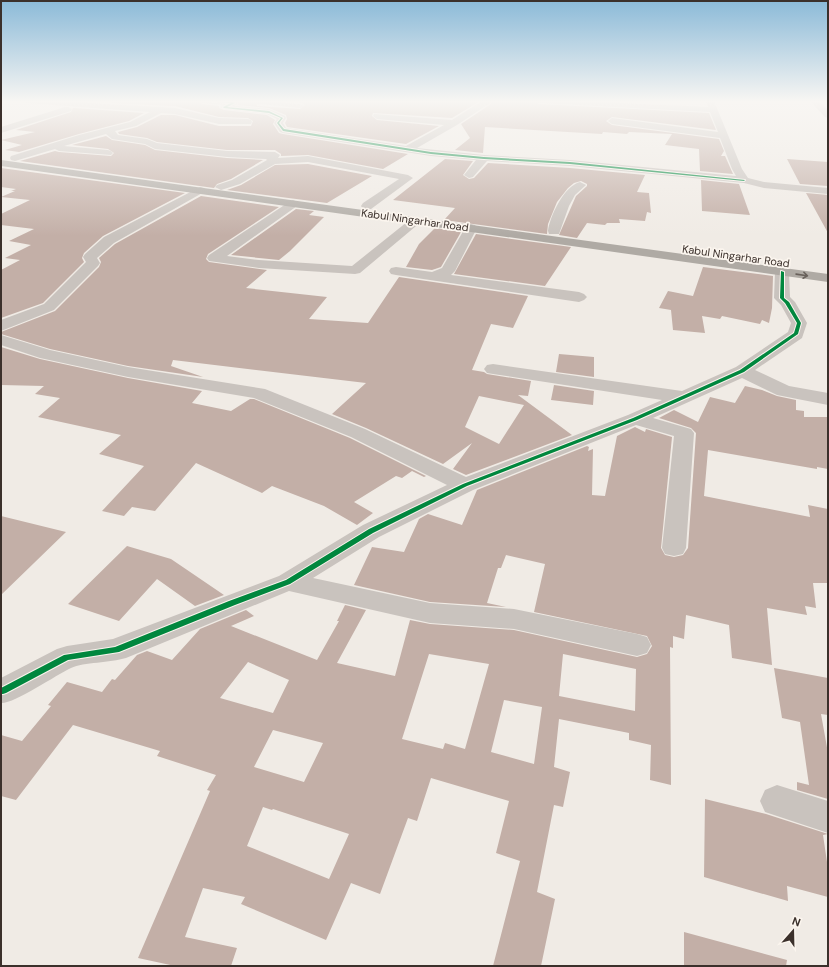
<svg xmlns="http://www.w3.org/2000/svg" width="829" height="967" font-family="'DM Sans',sans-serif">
  <rect width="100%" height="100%" fill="#f0ebe5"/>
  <path fill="#c3afa7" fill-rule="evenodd" d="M112,101H197L202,104L219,106V108L224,110L267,115L275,120L273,124L279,133L283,134L408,154L383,169L308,155L281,156V154L275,150H227L157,142L147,138L119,134L118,132L137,127L161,115H175L219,126H251L253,121L248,118L219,117L175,106L112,103Z
    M236,101H256L257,106L300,109L305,105L300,102L272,101H480L452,118L373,113L372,116L377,120L439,126L406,144L287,127L285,123L287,119L286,115L269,108L238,105L239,102Z
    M492,101H534L539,104L709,113L716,130L612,117L606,121L612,125L719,139L724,151L721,156H725L733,174L700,171L699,149L665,145L672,134L629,132L627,134L603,132L602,134L485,127L483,153L455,150L470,138L461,124L491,104Z
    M73,108L144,113L129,121L79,134L19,152L5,150L22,145L1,140L35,132L16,130L71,112Z
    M106,136L112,140L145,145L155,150L227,158L263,160L231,179L217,184L214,188L20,161L55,151L59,152L111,156L114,153L108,149L72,145Z
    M445,159L473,161L463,175L469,179L474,178L488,163L570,168L645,175L637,192L649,193L651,213L647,212L645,221L619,219L620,223H607L605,225L587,223L577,238L559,235L576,196L587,186V184L581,181L574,183L568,188L557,202L548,224L547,234L444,220L455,208L393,200Z
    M787,159L828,162V186L800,184Z
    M308,164L372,176L327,203L227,190L241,185L275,165Z
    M1,168L185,193L103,236L84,253L82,258L84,262L43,303L1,318V270L20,260L5,258L31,245L9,241L34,229L1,225V214L30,200L1,197L15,191H11L16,189L1,187Z
    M701,180L739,184L750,215L702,211Z
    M806,193L828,195V233Z
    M201,196L279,207L208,254L206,259L209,262L267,270L246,288L327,297L309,319L368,323L399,277L528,296L513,328L491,324L472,370L484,372L487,374L531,381L528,396L518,395L572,435L466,475L453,469L472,443L443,464L366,428L332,414L366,383L173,360L171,366L203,377L128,366L50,349L1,334V332L55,311L99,267L101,262L99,258L115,244ZM479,396L524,405L499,444L465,427Z
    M296,209L314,211L309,215L324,217L290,251L279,260L231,255Z
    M435,228L461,232L441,267L432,270L406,267L419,244Z
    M476,234L571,247L545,286L454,274Z
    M703,267L773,276L772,308L769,323L762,320L760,324L722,316L720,319L702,316L705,333L673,330L671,310L659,308L668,291L693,296Z
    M1,347L40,359L128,378L202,391L192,403L231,411L250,399H254L350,438L426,476L424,477L412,471L402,478L396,476L354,502L373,513L357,525L324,506L272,486L262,493L196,463L155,511L132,507L124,516L102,511L144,466L99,454L121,435L38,417L60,398L35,394L44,386L1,385Z
    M559,354L594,357V377L556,372Z
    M554,385L594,391L593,405L551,400Z
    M745,386L762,390L777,396L796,400V410L804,411V417H828V469L817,467V469L708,450L704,496L810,517L808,505L828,509V583H813L816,608L805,606L807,615L767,608L772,665L732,658L729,625L686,615L684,639L673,636V648L670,647L671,785L650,780L651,745L629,740V733L559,719L554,767L570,772L563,807L554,805L537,892L555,899L541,966H493L520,861L496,853L509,801L431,778L417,821L408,818L380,894L351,883L326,940L241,904L245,897L203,888L185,937L237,948L231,966H175L138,958L210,791L207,790L216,775L157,756L160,751L73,725L16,800L1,796V735L22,741L51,706L48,705L67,682L102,692L112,679L115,680L137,655L147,651L172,660L200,629L246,610L254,616L231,626L317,660L339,621H337L345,605L366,610L337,663L395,676L410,620L430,624L514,630L637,657L647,654L652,646L647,636L534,612L545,564L506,555L501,568H498L487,603L506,607L430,602L354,585L372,547L404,552L419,519L428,514L462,525L477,490L587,446L589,447L588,451L593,449L592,495L605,496L617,436L635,427L645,432L646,429L672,437L661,548L665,555L674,557L683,555L688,548L696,433L691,428L659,418L674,410L698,422L710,397L735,403ZM429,654L489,664L465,749L445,743L443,749L402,739ZM563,654L636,669L635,711L559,696ZM248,662L289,680L273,713L220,698ZM504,700L542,707L534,764L491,752ZM273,730L323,743L304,782L254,767ZM263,807L272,810L273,809L349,834L329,879L247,846Z
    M1,516L66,532L1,595Z
    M127,546L171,559L224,595L195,606L157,579L119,621L68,604Z
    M774,668L828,678V715L821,714L828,753V799L797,790V782L809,785L800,722L782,718Z
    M705,799L766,814L828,834L823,835L827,862L828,863V897L787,886L788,901L704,877Z
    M684,932L787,960L786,966H684Z"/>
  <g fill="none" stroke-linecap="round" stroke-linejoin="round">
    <path fill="#c9c3be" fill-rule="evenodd" d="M22,101H56L175,108L219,118L248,119L251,120L252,122L251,124H219L175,114L161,113L136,126L115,131L118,135L147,139L157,143L227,151L275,152L280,155L278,158L308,156L408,175L413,178L371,209H363L361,206L363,203L399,179L308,162L275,164L240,184L221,190L215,187L217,185L232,180L267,160L266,159L227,157L155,149L145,144L112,139L106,134L64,146L108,150L111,151L113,153L111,155L59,151L55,149L15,161L11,160L10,158L11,156L79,135L130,122L150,112L26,103Z
      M198,101H234L238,103L234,106L269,109L285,116L286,118L283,123L286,128L406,146L444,125L377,119L373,116L374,114L452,120L482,101H491L490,103L457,125L417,148L484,155L570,160L736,176L732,169L720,138L612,124L608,121L612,118L718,132L710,112L539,103L535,101H578L708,107L706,101H714L742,169L748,178L764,182L828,188V194L764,188L744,183L570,166L487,161L473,177L469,178L464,175L476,160L431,156L283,133L280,132L274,123L277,119L267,114L224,109L220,107L223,105L202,103Z
      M257,101L300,104L304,106L300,108L260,104H257Z
      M810,101H818L828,110V118L825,117Z
      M65,107H68L72,109L71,111L1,133V127Z
      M580,182L586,185L575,195L569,206L559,234H549L548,231C550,216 564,186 580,182Z
      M200,187L204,188L206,190L204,192L114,243L97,258L100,263L98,266L54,310L1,331V320L44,304L86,262L83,257L85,254L104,237Z
      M293,200L297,202L299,204L297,206L227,256L259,260L352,266L412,218H420L422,221L360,273L355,274L259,268L209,261L207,258L209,255L289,202Z
      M471,224L475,225L477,228L455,271L451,275L579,292L584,294L587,297L584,300L579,302L396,275L391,274L389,271L391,268L396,267L432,272L442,268L465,228L467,225Z
      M782,268L787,269L789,272L790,297L795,302L807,323L802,338L755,370L789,386L828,393V405L777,395L742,378L653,418L691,429L694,433L686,548L683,554L674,556L665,554L662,548L674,436L636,425L473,490L379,537L313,578L430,603L514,609L637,634L647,637L651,645L647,653L637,656L514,629L430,623L289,591L126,658C110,663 84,662 71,668C56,675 14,704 1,703V678L57,649L67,646L113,639L279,576L363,525L447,485L351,437L254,398L128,377L40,358L1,345V335L50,350L128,367L265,389L365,429L466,477L628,415L662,400L493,374L487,373L484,369L487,365L493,364L682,391L736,367L788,332L791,323L781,305L774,298L775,272L777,269Z
      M777,785L828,801V833L765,812L760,801L765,790Z"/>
    <path fill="#afaaa4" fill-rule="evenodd" d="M1,160L828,274V282L1,166Z"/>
    <g stroke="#fbf5ee" stroke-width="2">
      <path id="cycleway" d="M201,101L234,102L235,103L227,107L269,111L283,118L279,123L284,129L431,152L484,157L570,162L745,180L744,181L570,164L484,159L431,154L283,131L277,123L281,118L269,113L224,108L223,107L231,103Z
        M781,271L784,272V298L789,302L801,323L798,334L744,372L637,420L467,486L373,533L290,584L235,605L119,652L68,660L6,693L3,694H1V688L64,655L115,647L229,601L286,580L369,529L463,484L633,418L740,370L794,333L797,323L785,303L780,298Z"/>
    </g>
    <use href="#cycleway" fill="#00873e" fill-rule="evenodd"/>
  </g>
  <defs><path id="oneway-shaft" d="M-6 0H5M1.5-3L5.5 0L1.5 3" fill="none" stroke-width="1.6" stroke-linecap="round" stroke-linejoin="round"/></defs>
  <use stroke="#69615b" href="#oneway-shaft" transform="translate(802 275) rotate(8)"/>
  <linearGradient id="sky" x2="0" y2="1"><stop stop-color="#8bbad8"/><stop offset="0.43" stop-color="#f8f6f3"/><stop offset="1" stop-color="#f8f6f3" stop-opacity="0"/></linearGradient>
  <rect width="829" height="236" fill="url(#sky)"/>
  <g text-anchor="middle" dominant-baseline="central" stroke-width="3.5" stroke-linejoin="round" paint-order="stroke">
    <g font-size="11" fill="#3b302b" stroke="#fbf5ee">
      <text transform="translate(415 220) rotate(8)">Kabul Ningarhar Road</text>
      <text transform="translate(736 256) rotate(8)">Kabul Ningarhar Road</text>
    </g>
  </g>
  <rect width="829" height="967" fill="none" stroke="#3b302b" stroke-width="4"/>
  <g transform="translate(793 931) rotate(20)" stroke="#fbf5ee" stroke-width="3" paint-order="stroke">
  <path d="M0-3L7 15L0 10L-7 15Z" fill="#3b302b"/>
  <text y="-6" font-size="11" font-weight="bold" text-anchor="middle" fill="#3b302b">N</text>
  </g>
</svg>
